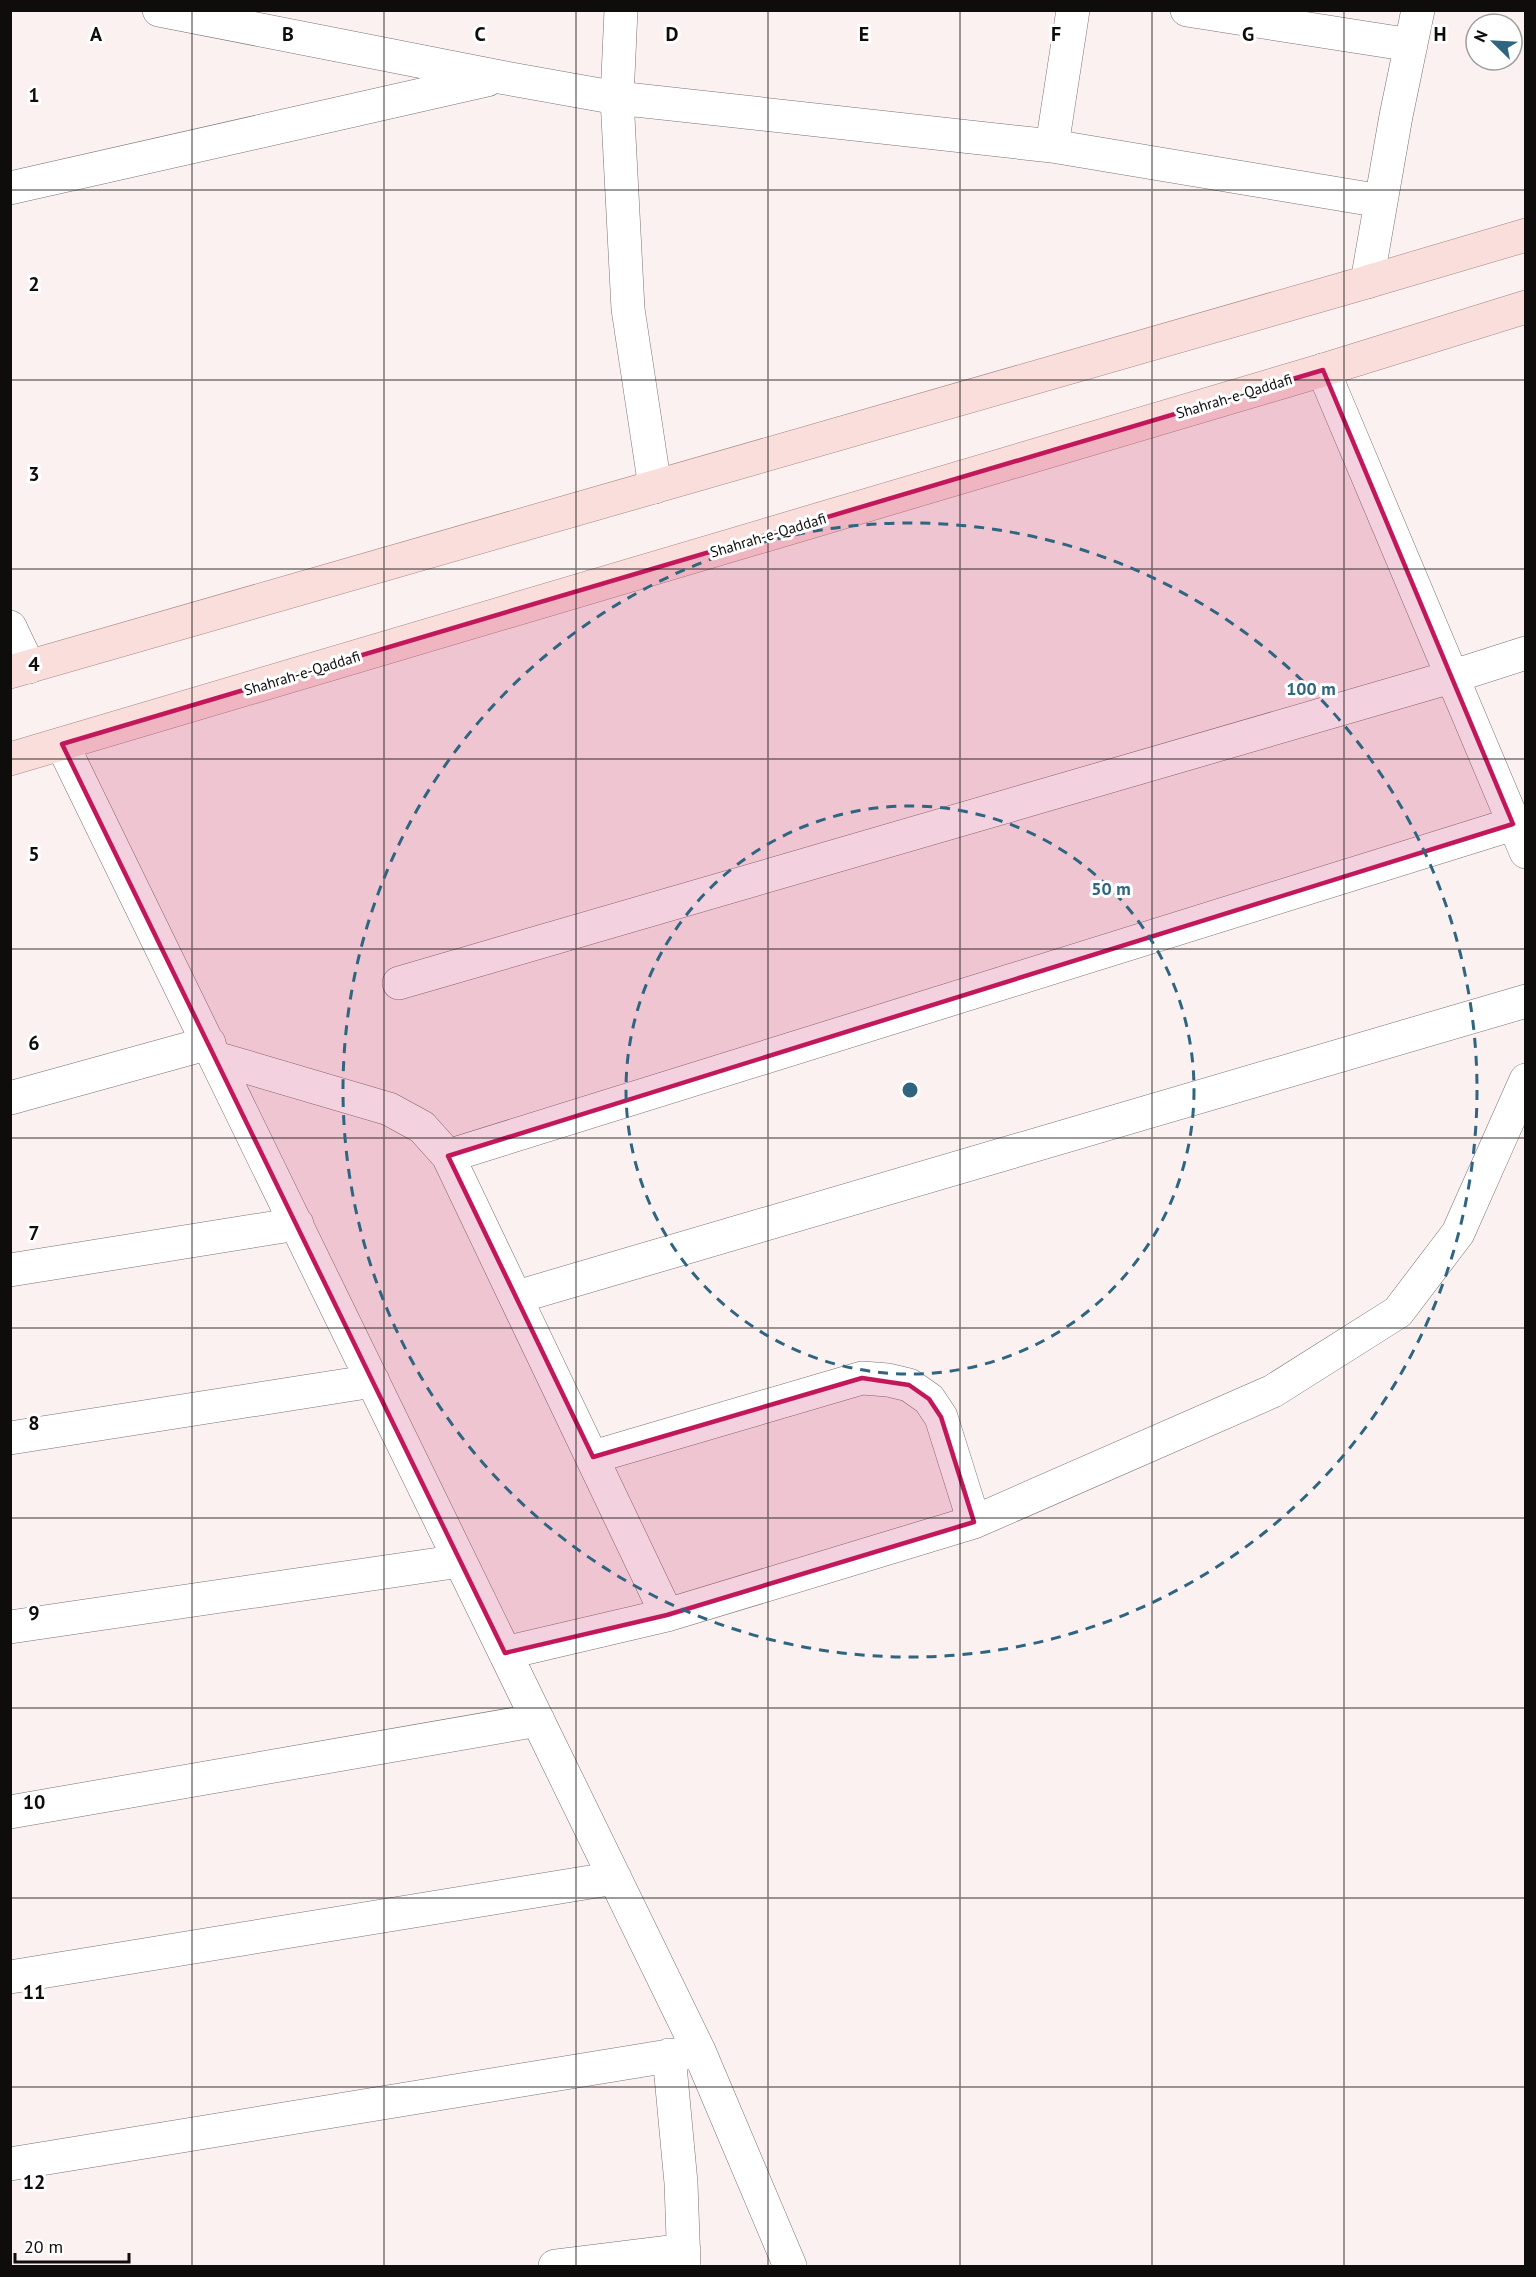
<svg xmlns="http://www.w3.org/2000/svg" width="1536" height="2277" font-family="'PT Sans',sans-serif">
  <rect width="100%" height="100%" fill="#faf1f0"/>
  <g fill="none" stroke-linecap="round" stroke-linejoin="round">
    <g stroke="#7a7272" stroke-width="34">
      <path id="street" d="M159,10L500,77L617,98L1052,146L1381,201
        M621,10L617,98L628,309L655,487
        M1187,10L1411,45
        M1052,146L1073,10
        M10,188L487,80
        M1367,282L1396,116L1418,10
        M1323,370L1526,852
        M10,627L29,667
        M62,744L699,2051L790,2266
        M399,983L1451,677L1526,653
        M216,1058L389,1109L422,1127L448,1156L667,1615
        M10,1098L209,1043
        M448,1156L1513,824
        M10,1270L297,1224
        M517,1297L1526,1001
        M10,1438L373,1381
        M593,1457L862,1378L888,1380L909,1385L929,1399L941,1417L974,1522
        M10,1627L460,1561
        M505,1653L667,1615L974,1522L1273,1391L1398,1312L1458,1233L1526,1080
        M10,1812L538,1720
        M10,1977L615,1878
        M669,2055L681,2183L684,2266
        M10,2164L699,2051
        M555,2266L684,2250"/>
    </g>
    <g stroke="#a58684" stroke-width="34">
      <path id="primary" d="M10,672L1367,282L1526,235
        M10,759L1323,370L1526,307"/>
    </g>
    <use href="#street" stroke="#fff" stroke-width="33"/>
    <use href="#primary" stroke="#fadedc" stroke-width="33"/>
  </g>
  <path fill="#c2185b" fill-opacity="0.2" stroke="#c2185b" stroke-width="4.5" stroke-linejoin="round" d="M1323,370L1513,824L448,1156L593,1457L862,1378L909,1385L929,1399L941,1417L974,1522L667,1615L505,1653L62,744Z"/>
  <path fill="none" stroke="#0f0c0c" stroke-width="1.5" stroke-opacity="0.55" d="M192,10V2266M384,10V2266M576,10V2266M768,10V2266M960,10V2266M1152,10V2266M1344,10V2266M10,190H1526M10,380H1526M10,569H1526M10,759H1526M10,949H1526M10,1138H1526M10,1328H1526M10,1518H1526M10,1708H1526M10,1898H1526M10,2087H1526"/>
  <g fill="none" stroke="#2f6581" stroke-width="3" stroke-dasharray="10 8">
    <circle cx="910" cy="1090" r="284"/>
    <circle cx="910" cy="1090" r="567"/>
  </g>
  <g text-anchor="middle" dominant-baseline="central" stroke-width="6" stroke-linejoin="round" paint-order="stroke">
    <g font-size="15" fill="#0f0c0c" stroke="#fff">
      <text transform="translate(1234 396) rotate(-17)">Shahrah-e-Qaddafi</text>
      <text transform="translate(768 535) rotate(-17)">Shahrah-e-Qaddafi</text>
      <text transform="translate(302 673) rotate(-17)">Shahrah-e-Qaddafi</text>
    </g>
  </g>
  <g font-size="20" text-anchor="middle" font-weight="bold" fill="#0f0c0c" stroke="#fff" stroke-width="6" stroke-linejoin="round" paint-order="stroke">
    <text x="96" y="41">A</text>
    <text x="288" y="41">B</text>
    <text x="480" y="41">C</text>
    <text x="672" y="41">D</text>
    <text x="864" y="41">E</text>
    <text x="1056" y="41">F</text>
    <text x="1248" y="41">G</text>
    <text x="1440" y="41">H</text>
    <text x="34" y="102">1</text>
    <text x="34" y="291">2</text>
    <text x="34" y="481">3</text>
    <text x="34" y="671">4</text>
    <text x="34" y="861">5</text>
    <text x="34" y="1050">6</text>
    <text x="34" y="1240">7</text>
    <text x="34" y="1430">8</text>
    <text x="34" y="1620">9</text>
    <text x="34" y="1809">10</text>
    <text x="34" y="1999">11</text>
    <text x="34" y="2189">12</text>
  </g>
  <circle cx="910" cy="1090" r="9" fill="#2f6581" stroke="#fff" stroke-width="3"/>
  <g font-size="18" text-anchor="middle" font-weight="bold" fill="#2f6581" stroke="#fff" stroke-width="6" stroke-linejoin="round" paint-order="stroke">
    <text x="1311" y="695">100 m</text>
    <text x="1111" y="895">50 m</text>
  </g>
  <rect width="1536" height="2277" fill="none" stroke="#0f0c0c" stroke-width="24"/>
  <g transform="translate(1494 42) rotate(294)"><circle r="28" fill="#ffffff" stroke="#9f9e9e" stroke-width="1.5"/>
  <path d="M0-4.5L10 22L0 15L-10 22Z" fill="#2f6581"/>
  <text y="-9" font-size="16" font-weight="bold" text-anchor="middle" fill="#0f0c0c">N</text>
  </g>
  <path d="M15 2253v9h114v-9" fill="none" stroke="#0f0c0c" stroke-width="3"/>
  <text x="24" y="2253" font-size="18" fill="#0f0c0c" stroke="#ffffff" stroke-width="4.5" paint-order="stroke">20 m</text>
</svg>
